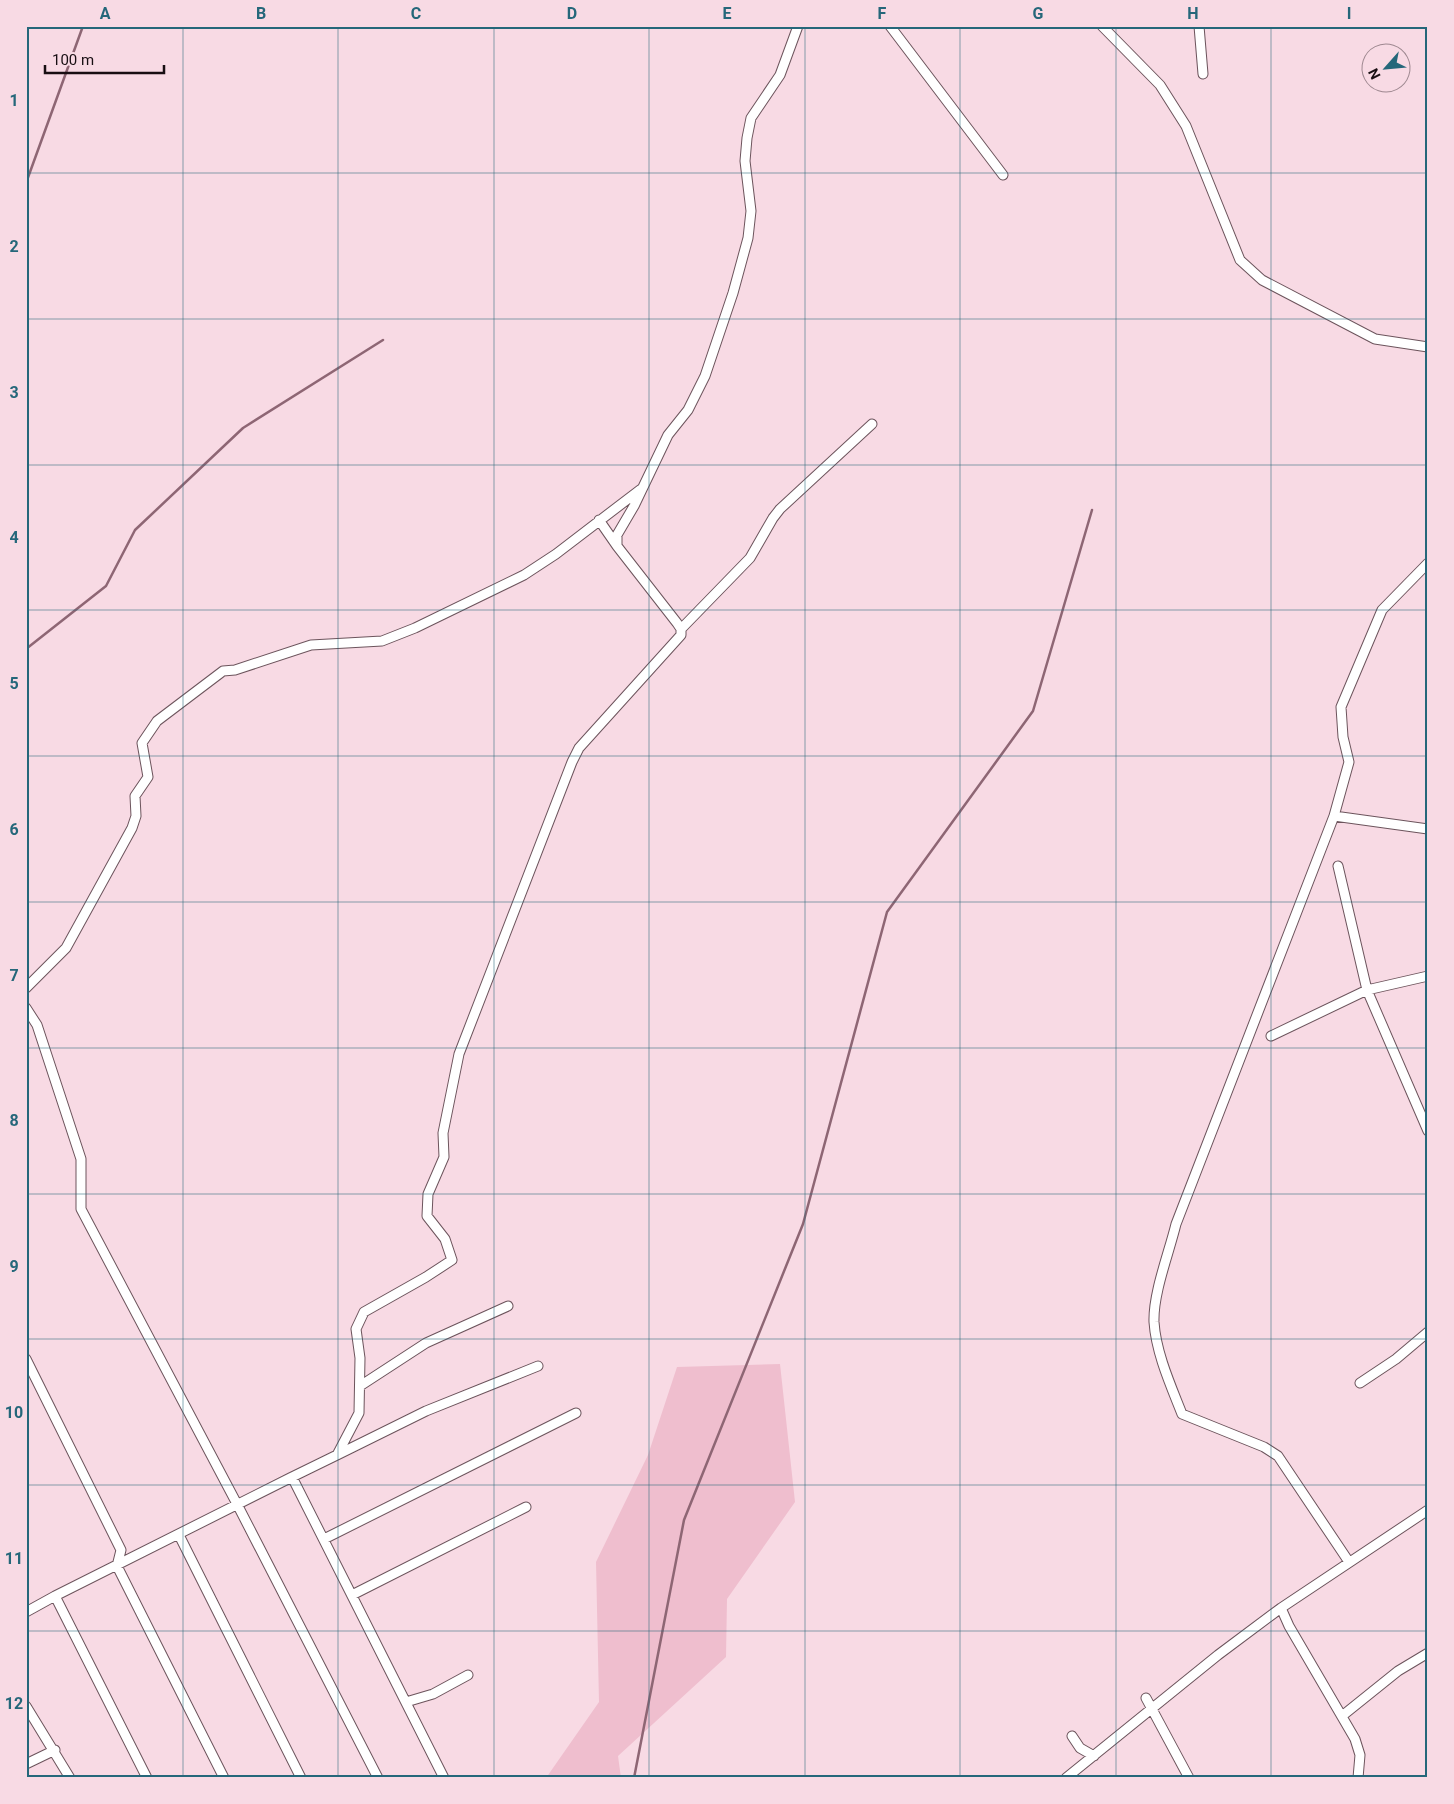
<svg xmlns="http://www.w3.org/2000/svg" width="1454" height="1804" font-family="Roboto,sans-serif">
  <rect width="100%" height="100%" fill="#f8dae4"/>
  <path fill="#efbece" d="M780,1364L795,1502L727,1599L726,1657L618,1756L621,1778H546L599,1702L596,1562L648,1455L677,1367Z"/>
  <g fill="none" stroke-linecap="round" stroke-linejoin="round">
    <path stroke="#8e6674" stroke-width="2.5" d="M26,183L83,26
      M26,649L106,586L135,530L243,428L383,340
      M634,1778L684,1520L803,1224L887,912L1033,711L1092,510"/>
    <g stroke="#6c545c" stroke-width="11">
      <path id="street" d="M890,26L1003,175
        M1102,26L1160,85L1186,126L1240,260L1262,280L1375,339L1428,347
        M1199,26L1203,74
        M599,520L617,546
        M681,629L750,558L773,518L780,509L872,424
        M1334,816L1428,829
        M1338,866L1367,990L1428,1131
        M26,988L66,948L132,828L136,816L135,796L148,777L142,743L157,721L223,671L235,670L311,645L382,641L415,628L524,575L556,554L641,489
        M26,1008L37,1025L81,1159V1209L237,1504L378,1778
        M1271,1036L1367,990L1428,976
        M26,1359L121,1550L117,1566L224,1778
        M1360,1383L1396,1359L1428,1332
        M360,1386L426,1343L508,1306
        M337,1455L426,1411L538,1366
        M179,1535L301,1778
        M324,1539L576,1413
        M1349,1562L1278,1456L1264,1447L1182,1414C1171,1386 1156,1353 1154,1322C1153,1293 1169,1253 1176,1224L1334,816L1349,762L1343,737L1341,707L1382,610L1428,563
        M352,1595L526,1507
        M55,1596L292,1477
        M1281,1608L1289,1626L1355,1739L1360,1755L1358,1778
        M26,1612L55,1596L147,1778
        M1146,1698L1189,1778
        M406,1702L433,1694L468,1675
        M26,1706L70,1778
        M1342,1716L1398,1671L1428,1653
        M1072,1736L1080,1748L1094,1756
        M26,1764L55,1750
        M444,1778L292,1477L337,1455L359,1413L360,1358L356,1329L364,1312L426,1277L452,1260L445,1239L427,1216L428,1194L444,1157L443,1133L459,1054L572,762L579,748L681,635V629L677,623L617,546V535L634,506L668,435L688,410L705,376L733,293L748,238L751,211L745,161L747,138L751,118L780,75L798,26
        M1066,1778L1218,1655L1281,1608L1428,1510"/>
    </g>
    <use href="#street" stroke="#fff" stroke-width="9"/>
  </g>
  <path fill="none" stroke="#25677a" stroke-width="1" stroke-opacity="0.55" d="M183,26V1778M338,26V1778M494,26V1778M649,26V1778M805,26V1778M960,26V1778M1116,26V1778M1271,26V1778M26,173H1428M26,319H1428M26,465H1428M26,610H1428M26,756H1428M26,902H1428M26,1048H1428M26,1194H1428M26,1339H1428M26,1485H1428M26,1631H1428"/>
  <rect width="1454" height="1804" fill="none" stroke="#f8dae4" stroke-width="55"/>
  <g transform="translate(1386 68) rotate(243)"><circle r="24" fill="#f8dae4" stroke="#9e8890"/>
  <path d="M0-4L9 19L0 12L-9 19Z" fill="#25677a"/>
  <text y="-8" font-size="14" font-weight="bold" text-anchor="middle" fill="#180e12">N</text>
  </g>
  <path d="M45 65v8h119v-8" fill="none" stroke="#180e12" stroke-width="2.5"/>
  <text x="52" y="65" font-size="15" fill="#180e12" stroke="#f8dae4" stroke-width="4" paint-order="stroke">100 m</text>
  <rect x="28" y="28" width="1398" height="1748" fill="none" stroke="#25677a" stroke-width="2"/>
  <g font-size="16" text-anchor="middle" font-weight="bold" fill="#25677a">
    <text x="105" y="19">A</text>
    <text x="261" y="19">B</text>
    <text x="416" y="19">C</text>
    <text x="572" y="19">D</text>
    <text x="727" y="19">E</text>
    <text x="882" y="19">F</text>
    <text x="1038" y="19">G</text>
    <text x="1193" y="19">H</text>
    <text x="1349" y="19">I</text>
    <text x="14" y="106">1</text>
    <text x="14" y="252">2</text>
    <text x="14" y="398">3</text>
    <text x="14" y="543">4</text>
    <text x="14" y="689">5</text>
    <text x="14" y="835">6</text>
    <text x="14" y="981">7</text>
    <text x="14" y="1126">8</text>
    <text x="14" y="1272">9</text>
    <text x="14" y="1418">10</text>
    <text x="14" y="1564">11</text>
    <text x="14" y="1709">12</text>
  </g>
</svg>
